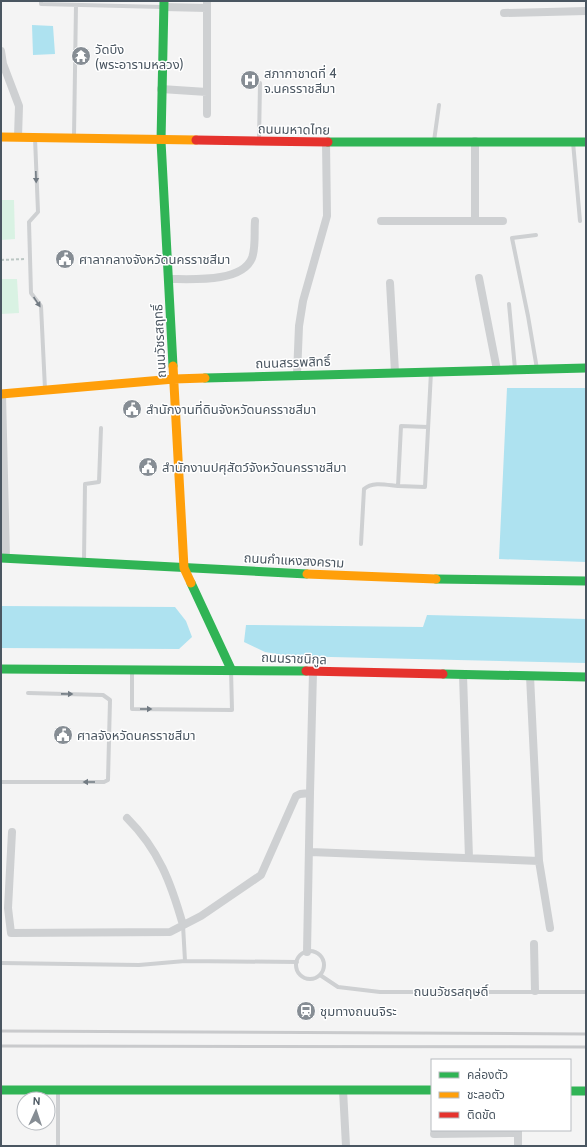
<svg xmlns="http://www.w3.org/2000/svg" width="587" height="1147" font-family="Cabin,'Noto Sans Thai',sans-serif">
  <rect width="100%" height="100%" fill="#f4f4f4"/>
  <path fill="#d9f2e3" d="M1,200H14L15,239L1,240Z
    M1,279H17L19,313L1,314Z"/>
  <path fill="#aee2f0" d="M32,25L53,26L55,54L33,55Z
    M507,388H586V562L499,559Z
    M1,606L175,607L186,621L192,637L179,649L1,648Z
    M427,615L586,619V663L289,656L265,652L244,642L246,625L423,627Z"/>
  <g fill="none" stroke-linecap="round" stroke-linejoin="round">
    <path stroke="#bcc7c4" stroke-width="2" stroke-dasharray="3 2" stroke-linecap="butt" d="M1,260L24,259"/>
    <path stroke="#ced0d2" stroke-width="4" d="M41,1V4L163,7
      M74,136L76,5
      M35,138L38,212L29,222L31,293L41,306L45,389
      M259,141L260,83
      M434,141L439,105
      M573,142L580,221
      M536,235L512,238L528,316L537,369
      M509,304L515,369
      M428,427L401,426L398,486L425,487L431,372
      M361,544L364,489C373,481 387,485 398,486
      M84,561L85,484L99,482L101,428
      M132,670V709L232,710L231,669
      M1,782H104L108,780L110,700L103,695L28,693
      M296 965a14 14 0 1 1 28 0a14 14 0 1 1-28 0Z
      M185,961L297,962
      M1,963L139,965L185,961L183,925
      M320,975L338,987L380,992H586
      M58,1146V1091"/>
    <path stroke="#ced0d2" stroke-width="8" d="M164,7L207,8
      M504,13L586,11
      M1,51L3,64L19,106L18,137
      M161,89L207,92
      M207,114V1
      M381,221H503
      M475,221V141
      M479,278L497,370
      M169,279C191,279 242,283 252,258C256,247 254,232 255,221
      M390,283L395,372
      M297,375L299,326L303,301L327,216L326,142
      M2,394L6,558
      M463,675L469,858
      M530,676L539,861L550,928
      M127,818C159,850 171,883 183,925
      M12,832L8,908L11,933L170,932L201,916L261,875L296,796L300,794L310,793L313,672
      M310,852L539,861
      M534,944L535,991
      M307,952L310,793
      M343,1090L346,1146
      M434,1134L518,1133
      M518,1146V1130"/>
    <path stroke="#30b455" stroke-width="9" d="M164,1L161,141L173,366
      M328,142H586
      M205,378L586,368
      M1,558L307,574
      M436,579L586,581
      M191,583L231,669
      M1,669L306,671
      M443,674L586,677
      M1,1090H432
      M570,1091H586"/>
    <path stroke="#ff9f0a" stroke-width="9" d="M1,137L196,140
      M173,366L184,568L191,583
      M1,394L174,379L205,378
      M307,574L436,579"/>
    <path stroke="#e5322d" stroke-width="9" d="M196,140L328,142
      M306,671L443,674"/>
    <path stroke="#c9cacc" stroke-width="3" d="M1,1031L586,1034
      M1,1046L586,1047"/>
  </g>
  <defs><path id="oneway-solid" d="M-6-.8H1V-3.2L6.5 0L1 3.2V.8H-6Z"/></defs>
  <g fill="#727b83">
    <use href="#oneway-solid" transform="translate(36 177) rotate(88)"/>
    <use href="#oneway-solid" transform="translate(37 302) rotate(56)"/>
    <use href="#oneway-solid" transform="translate(67 694) rotate(1)"/>
    <use href="#oneway-solid" transform="translate(146 709)"/>
    <use href="#oneway-solid" transform="translate(89 782) rotate(180)"/>
  </g>
  <defs>
    <g id="temple-disc" transform="scale(1)"><circle r="9.5" fill="#868d94" stroke="#fff"/><path d="M0-6L5-2H3V0L6.5 2.5H4V6H1.5V3h-3V6H-4V2.5H-6.5L-3 0V-2H-5Z" fill="#fff"/></g>
    <g id="hospital-disc" transform="scale(1)"><circle r="9.5" fill="#868d94" stroke="#fff"/><path d="M-5-5h3v3.5h4V-5h3V5h-3V1.5h-4V5h-3Z" fill="#fff"/></g>
    <g id="civic-disc" transform="scale(1)"><circle r="9.5" fill="#868d94" stroke="#fff"/><path d="M-.6-6.5H3V-4.5H.6V-3L4-1V1h2V6H-6V1h2V-1L-.6-3ZM-1.2 2.5V6h2.4V2.5Z" fill="#fff"/></g>
    <g id="station-disc" transform="scale(1)"><circle r="9.5" fill="#868d94" stroke="#fff"/><path d="M-3-6H3Q5-6 5-4V2Q5 4 3 4L4.5 6H3L1.5 4h-3L-3 6H-4.5L-3 4Q-5 4-5 2V-4Q-5-6-3-6ZM-3.5-4v3h7v-3ZM-3.5 1v1.5H-2V1ZM2 1v1.5H3.5V1Z" fill="#fff"/></g>
  </defs>
  <g fill-rule="evenodd">
    <use href="#temple-disc" x="81" y="56"/>
    <use href="#hospital-disc" x="250" y="80"/>
    <use href="#civic-disc" x="65" y="259"/>
    <use href="#civic-disc" x="132" y="409"/>
    <use href="#civic-disc" x="148" y="467"/>
    <use href="#civic-disc" x="63" y="735"/>
    <use href="#station-disc" x="306" y="1011"/>
  </g>
  <g text-anchor="middle" dominant-baseline="central" stroke-width="3" stroke-linejoin="round" paint-order="stroke">
    <g font-size="13" fill="#4a5661" stroke="#fff" text-anchor="start">
      <text x="95" y="49">วัดบึง<tspan x="95" dy="15">(พระอารามหลวง)</tspan></text>
      <text x="264" y="73">สภากาชาดที่ 4<tspan x="264" dy="15">จ.นครราชสีมา</tspan></text>
      <text x="79" y="259">ศาลากลางจังหวัดนครราชสีมา</text>
      <text x="146" y="409">สำนักงานที่ดินจังหวัดนครราชสีมา</text>
      <text x="162" y="467">สำนักงานปศุสัตว์จังหวัดนครราชสีมา</text>
      <text x="77" y="735">ศาลจังหวัดนครราชสีมา</text>
      <text x="320" y="1011">ชุมทางถนนจิระ</text>
    </g>
    <g font-size="13" fill="#4a5661" stroke="#fff">
      <text transform="translate(294 129) rotate(1)">ถนนมหาดไทย</text>
      <text transform="translate(159 341) rotate(-93)">ถนนวัชรสฤทธิ์</text>
      <text transform="translate(293 362) rotate(-2)">ถนนสรรพสิทธิ์</text>
      <text transform="translate(294 560) rotate(3)">ถนนกำแหงสงคราม</text>
      <text transform="translate(294 658) rotate(2)">ถนนราชนิกูล</text>
      <text x="451" y="991">ถนนวัชรสฤษดิ์</text>
    </g>
  </g>
  <rect width="587" height="1147" fill="none" stroke="#4a5661" stroke-width="4"/>
  <rect x="431" y="1059" width="140" height="72" fill="#ffffff" stroke="#b7bbc0"/>
  <rect x="439" y="1072" width="20" height="6" fill="#30b455" stroke="#b7bbc0"/>
  <text x="467" y="1079" font-size="12" fill="#4a5661">คล่องตัว</text>
  <rect x="439" y="1092" width="20" height="6" fill="#ff9f0a" stroke="#b7bbc0"/>
  <text x="467" y="1099" font-size="12" fill="#4a5661">ชะลอตัว</text>
  <rect x="439" y="1112" width="20" height="6" fill="#e5322d" stroke="#b7bbc0"/>
  <text x="467" y="1119" font-size="12" fill="#4a5661">ติดขัด</text>
  <g transform="translate(36 1111) rotate(3)"><circle r="19" fill="#ffffff" stroke="#b7bbc0"/>
  <path d="M0-3L7 15L0 10L-7 15Z" fill="#868d94"/>
  <text y="-6" font-size="11" font-weight="bold" text-anchor="middle" fill="#4a5661">N</text>
  </g>
</svg>
